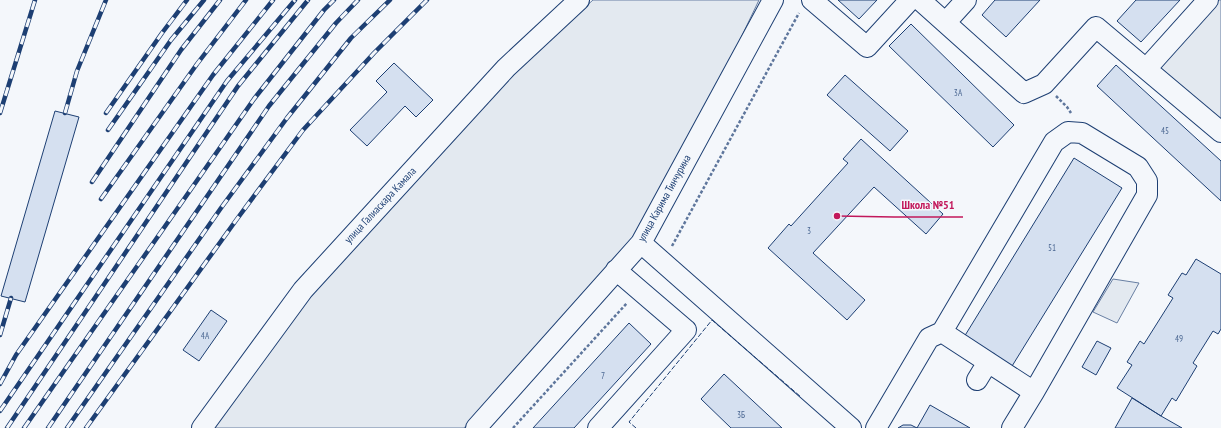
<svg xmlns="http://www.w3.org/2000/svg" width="1221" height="428" font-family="'PT Sans Narrow',sans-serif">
  <rect width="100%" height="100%" fill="#f4f7fb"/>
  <path fill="#e3e9f0" stroke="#687fa3" d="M593,0H759L660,207L634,239L464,428H211L307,294L512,73Z
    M1212,0H1221V125L1153,68Z
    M1113,279L1139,283L1117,323L1093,312Z"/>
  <path fill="#d5e0f0" stroke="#1d3f73" d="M838,0H877L859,19Z
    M995,0H1040L1006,37L982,15Z
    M1136,0H1180L1141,42L1117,21Z
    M911,24L1014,125L993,147L889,46Z
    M394,63L433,100L416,117L405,106L367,146L350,130L387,92L376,81Z
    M1116,65L1221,161V201L1097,86Z
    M845,75L908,131L890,151L827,95Z
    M55,111L79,117L25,302L1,296Z
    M861,139L943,214L926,234L874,187L813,253L865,300L847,320L768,248L789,224L791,226L848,163L843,159Z
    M1074,158L1122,188L1009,371L961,342Z
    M1196,259L1221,274V329L1218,334L1213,331L1193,363L1197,366L1176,401L1172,398L1161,416L1117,388L1132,365L1127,362L1140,341L1144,344L1173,298L1168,295L1182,273L1186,275Z
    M211,310L227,321L199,361L183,350Z
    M629,323L651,344L574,428H533Z
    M1097,341L1111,348L1096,375L1082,367Z
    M724,374L782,428H731L701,399Z
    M1132,398L1161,416L1182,428H1115Z
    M930,405L970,428H898L903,425H911L917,428Z"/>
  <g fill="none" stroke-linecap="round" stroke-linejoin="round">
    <g stroke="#1d3f73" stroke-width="22">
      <path id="minor" d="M812,0L867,47L910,0
        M920,0L1024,93L1044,84L1096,27L1221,132
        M946,22L966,0
        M1146,69L1208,0
        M641,243L851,428
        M977,380L988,362
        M202,428L303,290L506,68L579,0
        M476,428L641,243L773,0
        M598,428L686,330L616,270
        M876,428L929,338L942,332L1054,142L1068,132L1082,133L1138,167L1147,181V195L1034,392L942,332
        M1012,428L1034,392"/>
    </g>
    <path stroke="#5e769c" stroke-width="2.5" stroke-dasharray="3 2" stroke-linecap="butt" d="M1056,96L1067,107L1071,113
      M672,246L799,13
      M513,428L627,303"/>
    <use href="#minor" stroke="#f4f7fb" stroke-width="20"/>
    <g stroke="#1d3f73" stroke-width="4.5">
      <path id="rail" d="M0,113L35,0
        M65,113L77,71L106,0
        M106,113L162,33L187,0
        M108,130L171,40L204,0
        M92,182L181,50L220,0
        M101,199L197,64L246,0
        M0,335L11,298
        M0,384L16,355L213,75L273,0
        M0,411L227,81L295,0
        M7,428L238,86L308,0
        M24,428L254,99L324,10L334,0
        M48,428L269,106L336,23L358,0
        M67,428L221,208L287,118L351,38L390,0
        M86,428L237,219L303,130L374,53L427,0"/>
    </g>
    <use href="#rail" stroke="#f4f7fb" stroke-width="3" stroke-dasharray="9" stroke-linecap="butt"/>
    <path stroke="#1d3f73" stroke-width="1" stroke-dasharray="5 2" stroke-linecap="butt" d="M636,428L629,422L712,320L801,397"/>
  </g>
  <g text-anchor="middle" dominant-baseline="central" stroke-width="3" stroke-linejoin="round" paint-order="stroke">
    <g font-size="9" fill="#4b6792">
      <text x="958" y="92">3А</text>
      <text x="1165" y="130">45</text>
      <text x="809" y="230">3</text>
      <text x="1052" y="247">51</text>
      <text x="205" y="335">4А</text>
      <text x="1179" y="338">49</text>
      <text x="603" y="375">7</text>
      <text x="741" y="414">3Б</text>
    </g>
    <g font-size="11" fill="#1d3f73" stroke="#f4f7fb">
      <text transform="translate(664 198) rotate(-61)">улица Карима Тинчурина</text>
      <text transform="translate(380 205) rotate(-47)">улица Галиаскара Камала</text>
    </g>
  </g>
  <path fill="none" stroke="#c2185b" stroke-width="1.5" d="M837 216L894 217H963"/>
  <circle fill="#c2185b" stroke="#f4f7fb" stroke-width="1.5" cx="837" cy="216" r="4"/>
  <g font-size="12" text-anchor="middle" font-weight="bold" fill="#c2185b" stroke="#f4f7fb" stroke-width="3" stroke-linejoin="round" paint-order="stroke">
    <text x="928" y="209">Школа №51</text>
  </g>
</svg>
